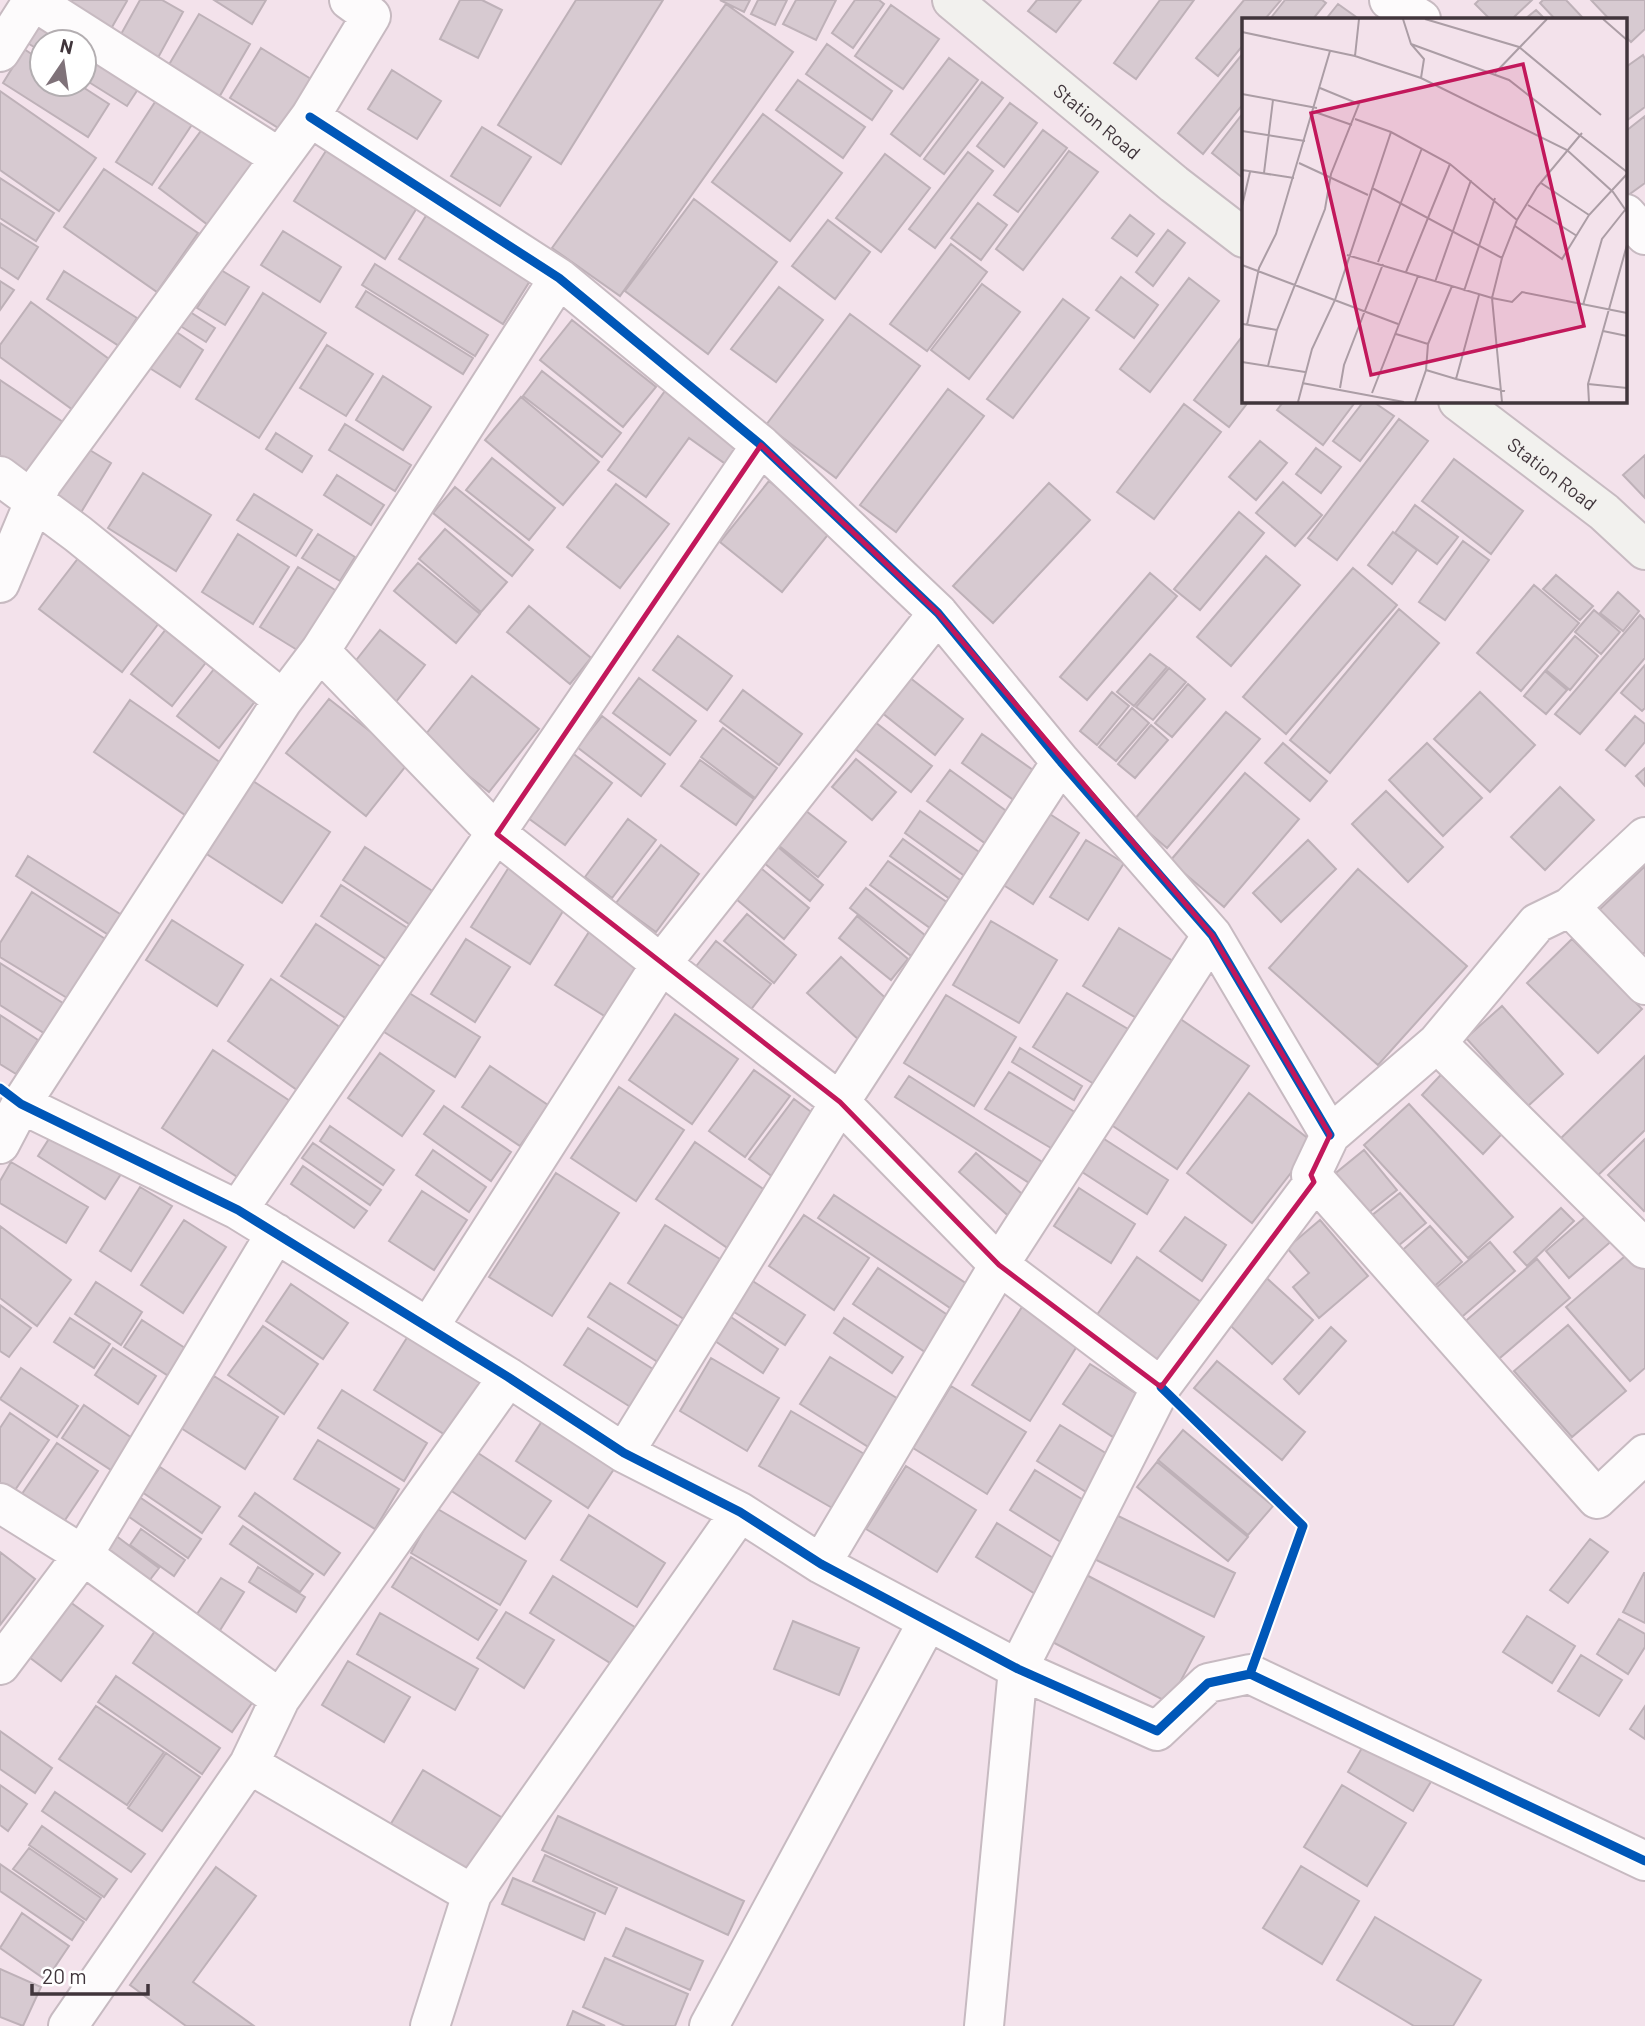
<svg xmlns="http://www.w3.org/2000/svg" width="1645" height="2026" font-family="Barlow,sans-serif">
  <rect width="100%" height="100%" fill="#f3e2eb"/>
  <path fill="#d7cad1" stroke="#beb1b8" stroke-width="2" d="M53,0H125L127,1L108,34Z
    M140,0H162L183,12L154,65L115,45Z
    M214,0H266L252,24Z
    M460,0H482L502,10L478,58L440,39Z
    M576,0H663L561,164L498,125Z
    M720,0H750L744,12Z
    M758,0H787L775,25L751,14Z
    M796,0H836L816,40L783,24Z
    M855,0H879L884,4L853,48L832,33Z
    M1037,0H1081L1056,32L1028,11Z
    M1160,0H1194L1136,79L1114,63Z
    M1244,0H1281L1265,19H1244V44L1218,76L1196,58Z
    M1285,0H1322L1326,3L1313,19H1270Z
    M1479,0H1532L1512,19H1490L1475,4Z
    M1543,0H1566L1584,19H1555L1540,3Z
    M1591,0H1645V29L1631,42L1626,37V19H1609Z
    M726,4L793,52L620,296L552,248Z
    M1338,4L1359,19H1326Z
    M891,5L939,39L903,89L855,56Z
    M1536,10L1545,19H1525Z
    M199,14L250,44L218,99L167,68Z
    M43,15L144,80L127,106L84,79V42H42V52L26,42Z
    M827,44L892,91L872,120L806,74Z
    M261,48L311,79L280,129L230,98Z
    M24,49L42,61V84H78L109,104L88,137L3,83Z
    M1244,52V103L1203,154L1178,133Z
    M1643,55L1645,59V107L1626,121V67Z
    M949,58L978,80L920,156L891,134Z
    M392,70L441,101L417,139L368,109Z
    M798,80L865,127L843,158L776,110Z
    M982,82L1003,98L944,174L924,159Z
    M0,91L96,158L59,211L0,170Z
    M159,96L195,120L152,185L116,162Z
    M1010,103L1037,123L1004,167L977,146Z
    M1244,112V179L1212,153Z
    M763,114L842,173L790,241L712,182Z
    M1645,116V183L1627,196L1626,131Z
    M206,124L260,163L212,228L159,188Z
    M482,127L531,157L500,206L451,176Z
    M1043,130L1067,148L1018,212L994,195Z
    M329,146L420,203L385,259L294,201Z
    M1069,151L1098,172L1023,270L996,249Z
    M968,152L993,171L935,248L909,229Z
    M885,154L930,188L881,252L836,218Z
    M104,169L198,233L157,292L64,227Z
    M0,178L54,213L36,241L0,218Z
    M694,199L777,262L708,354L625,291Z
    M978,203L1007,225L981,260L951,238Z
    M429,211L533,276L503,324L399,259Z
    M1130,215L1154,234L1137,256L1112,238Z
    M828,220L870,252L835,299L792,266Z
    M0,223L38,247L18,279L0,267Z
    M1168,230L1185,243L1153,286L1136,272Z
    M283,231L341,267L320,302L261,265Z
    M951,244L987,272L927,351L890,324Z
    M375,264L488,335L475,356L362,285Z
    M221,270L249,287L225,325L197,308Z
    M64,271L137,318L119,346L47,299Z
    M1121,277L1158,305L1134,338L1096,310Z
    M1189,278L1219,301L1150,392L1120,369Z
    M0,281L14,290L0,310Z
    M982,284L1020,312L969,379L931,350Z
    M779,287L823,320L776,382L731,349Z
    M366,291L473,358L463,374L356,307Z
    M263,293L326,333L259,438L196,399Z
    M1063,299L1089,318L1013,418L987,399Z
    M31,302L109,359L73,410L0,357V345Z
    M184,308L215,328L206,342L174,322Z
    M850,314L920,366L836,478L766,425Z
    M572,320L656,387L623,427L540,360Z
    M172,329L203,350L180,387L148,367Z
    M1244,334V401H1249L1229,427L1194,400Z
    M327,345L373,374L346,416L300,388Z
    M542,371L621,433L602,457L523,396Z
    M383,376L431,407L403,450L356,420Z
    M0,380L66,424L29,479L0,459Z
    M670,384L746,439L727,465L689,438L646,497L608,470Z
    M948,389L984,416L896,532L860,505Z
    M521,397L599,462L563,505L485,440Z
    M1284,401H1356L1323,445L1277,410Z
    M1364,401H1372L1394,416L1360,461L1333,441Z
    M1184,404L1221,432L1154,519L1117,492Z
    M1399,419L1428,441L1337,560L1308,538Z
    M345,424L411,465L395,491L329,450Z
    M276,433L312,456L302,472L266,449Z
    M1260,441L1287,463L1256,500L1229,477Z
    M80,444L111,463L77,519L46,499Z
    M1316,448L1341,467L1321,493L1296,474Z
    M1645,455V498L1623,475Z
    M492,458L555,508L529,540L466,490Z
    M1454,459L1523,511L1491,554L1422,501Z
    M143,473L211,515L176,571L108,528Z
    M337,475L384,505L371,525L324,495Z
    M769,481L831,531L782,592L720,542Z
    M1283,482L1322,515L1295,546L1256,513Z
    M1049,483L1090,520L993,623L953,586Z
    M616,484L669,524L620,588L567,547Z
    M455,487L533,550L512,576L433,513Z
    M254,494L312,530L296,556L237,520Z
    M1415,505L1458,537L1437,564L1395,533Z
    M1239,512L1264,533L1200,610L1174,589Z
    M445,529L507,582L481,612L419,559Z
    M1393,532L1417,550L1392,584L1368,565Z
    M238,534L289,567L253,624L202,592Z
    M318,534L355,557L340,581L302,558Z
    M1463,541L1489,560L1445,620L1419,602Z
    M83,552L165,615L122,672L39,609Z
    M1266,556L1300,585L1231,666L1197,637Z
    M418,563L480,614L456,643L394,591Z
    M298,567L340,593L302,653L260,627Z
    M1353,568L1397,605L1286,734L1243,697Z
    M1150,573L1177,596L1087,700L1060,677Z
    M1556,575L1593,606L1580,620L1543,589Z
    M1534,585L1579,623L1521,691L1477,653Z
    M1618,592L1639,611L1623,631L1600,613Z
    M529,606L591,658L570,684L507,632Z
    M1399,609L1439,643L1330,773L1290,740Z
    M1594,610L1620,632L1601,654L1575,632Z
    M1640,615L1645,620V658L1580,734L1555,714Z
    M170,624L211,656L172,706L131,674Z
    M380,630L425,665L395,703L350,668Z
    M678,636L732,676L707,710L653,670Z
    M1575,636L1598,656L1570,690L1546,670Z
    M1150,654L1167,667L1134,706L1117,692Z
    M222,659L263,691L219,748L177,716Z
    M1645,665V708L1642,711L1621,693Z
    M1169,668L1186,682L1153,720L1136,707Z
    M1545,671L1567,690L1546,714L1524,696Z
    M472,676L539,729L489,792L422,739Z
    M909,677L963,719L935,755L881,712Z
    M639,678L696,721L670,755L613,713Z
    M1188,684L1205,699L1172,737L1155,723Z
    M743,690L802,734L779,765L720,721Z
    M1112,692L1129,706L1097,745L1080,731Z
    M1480,692L1535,745L1490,792L1434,739Z
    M329,699L409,762L366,816L286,753Z
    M130,700L221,763L185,815L94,752Z
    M1132,708L1149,723L1116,761L1099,747Z
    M1226,712L1260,739L1167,848L1134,820Z
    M602,716L665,764L641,796L577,747Z
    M1635,716L1645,724V742L1625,766L1606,750Z
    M875,722L932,766L911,792L854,748Z
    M1151,725L1168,740L1135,778L1118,764Z
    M723,728L777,768L755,798L701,757Z
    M982,734L1040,775L1019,804L962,763Z
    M1283,743L1327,781L1310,801L1265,763Z
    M1427,743L1482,798L1443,836L1389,780Z
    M571,752L612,783L565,845L524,815Z
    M856,759L896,792L872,820L832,787Z
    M700,760L754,799L736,825L681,786Z
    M1645,768V786L1636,776Z
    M950,770L1009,813L986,844L927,801Z
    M1245,773L1299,819L1224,907L1170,861Z
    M250,779L330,832L282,903L202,851Z
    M1560,787L1594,820L1545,870L1511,837Z
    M1386,791L1443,847L1408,882L1352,824Z
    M801,807L846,842L818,877L773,841Z
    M1039,807L1079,833L1033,904L994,879Z
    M920,811L982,854L966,877L905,833Z
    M628,819L656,840L612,898L585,877Z
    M903,839L963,882L950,899L890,856Z
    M1086,840L1124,863L1088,920L1050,897Z
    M1308,840L1336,869L1281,922L1253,893Z
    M771,841L823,885L810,901L758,858Z
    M661,845L699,874L656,932L616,903Z
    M365,847L437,894L415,928L343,880Z
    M28,856L128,919L115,939L16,876Z
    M888,861L948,903L930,928L870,885Z
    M756,864L809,908L784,939L730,894Z
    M1645,866V952L1640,957L1597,912Z
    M509,867L568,903L530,964L471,927Z
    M1358,869L1467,966L1378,1065L1269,968Z
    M341,885L412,931L392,963L321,916Z
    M866,888L931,940L915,959L850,908Z
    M32,892L110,942L72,1001L0,957V943Z
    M747,914L796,955L774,983L724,941Z
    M857,916L908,959L891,980L839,938Z
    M172,920L243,965L217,1006L146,960Z
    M991,921L1057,960L1019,1023L953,985Z
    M316,924L384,969L350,1021L281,976Z
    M1119,928L1173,961L1138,1019L1083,986Z
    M589,932L647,969L614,1022L555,985Z
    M466,939L510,967L475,1022L431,994Z
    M1572,939L1642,1009L1598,1053L1527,983Z
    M716,941L771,984L749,1012L694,969Z
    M841,957L892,1004L859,1040L807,993Z
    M0,963L66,1005L47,1035L0,1005Z
    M271,979L341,1028L297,1090L228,1041Z
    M406,991L480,1037L455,1077L381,1030Z
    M1067,993L1128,1029L1094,1084L1033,1047Z
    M946,995L1016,1037L974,1106L904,1063Z
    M1502,1006L1563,1074L1528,1106L1466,1038Z
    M675,1014L738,1059L692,1124L629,1080Z
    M0,1015L38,1040L16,1074L0,1064Z
    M1176,1016L1249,1066L1177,1169L1104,1120Z
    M1020,1048L1082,1086L1074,1100L1012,1062Z
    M213,1050L290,1101L239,1178L162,1128Z
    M380,1053L434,1091L402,1136L348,1098Z
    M1645,1056V1130L1593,1180L1556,1143Z
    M1450,1065L1511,1124L1483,1154L1422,1095Z
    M490,1066L548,1105L520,1146L462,1107Z
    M754,1070L790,1096L745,1157L709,1131Z
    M1009,1072L1078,1114L1056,1151L985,1109Z
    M909,1076L1050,1167L1037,1188L895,1097Z
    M619,1087L684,1130L636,1201L571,1158Z
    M1249,1093L1314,1143L1252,1223L1187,1173Z
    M794,1099L823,1121L778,1181L749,1159Z
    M1409,1104L1513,1217L1468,1258L1364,1145Z
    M444,1106L511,1152L491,1181L424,1134Z
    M330,1126L394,1170L383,1185L320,1141Z
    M54,1131L121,1174L105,1199L38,1156Z
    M1101,1137L1168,1180L1147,1214L1079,1170Z
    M1645,1139V1210L1644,1211L1608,1175Z
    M695,1142L769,1193L729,1249L656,1199Z
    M313,1143L381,1190L370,1205L302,1158Z
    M433,1150L486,1187L469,1212L416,1175Z
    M1364,1150L1397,1190L1358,1221L1326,1181Z
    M976,1153L1030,1201L1013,1220L959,1172Z
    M11,1162L88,1207L66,1243L0,1203V1181Z
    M303,1166L367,1211L354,1228L291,1184Z
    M556,1173L619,1213L552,1316L489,1277Z
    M140,1187L172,1206L131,1271L100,1251Z
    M1079,1188L1135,1224L1111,1263L1054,1226Z
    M422,1191L467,1220L434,1270L389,1241Z
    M1400,1193L1426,1223L1387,1255L1361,1224Z
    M834,1195L973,1288L956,1312L818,1218Z
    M1561,1208L1574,1221L1527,1266L1514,1252Z
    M1592,1211L1615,1238L1569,1278L1546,1251Z
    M804,1215L869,1258L834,1310L769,1266Z
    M1185,1217L1226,1245L1202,1281L1160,1251Z
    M184,1220L226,1247L183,1313L141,1285Z
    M1320,1220L1368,1276L1319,1318L1293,1287L1309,1273L1287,1248Z
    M665,1225L728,1264L690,1323L628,1283Z
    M0,1226L71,1280L37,1326L0,1298Z
    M1430,1226L1462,1262L1422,1297L1390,1261Z
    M1490,1242L1515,1271L1456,1322L1431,1292Z
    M1631,1251L1645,1268V1368L1630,1381L1566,1307Z
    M1137,1257L1201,1302L1155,1366L1092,1322Z
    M1537,1259L1570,1298L1494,1363L1461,1325Z
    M878,1268L952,1318L928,1354L853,1304Z
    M1261,1273L1313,1320L1272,1364L1221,1317Z
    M748,1278L805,1315L785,1345L728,1308Z
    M96,1282L142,1312L121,1345L75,1314Z
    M610,1283L686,1331L664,1366L588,1317Z
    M291,1284L348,1323L323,1359L266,1321Z
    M0,1305L31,1328L9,1357L0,1351Z
    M1022,1307L1079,1343L1030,1421L972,1385Z
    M725,1313L778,1349L763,1373L709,1337Z
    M70,1318L110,1344L94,1368L54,1342Z
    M844,1318L903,1357L892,1373L834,1333Z
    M142,1320L188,1350L170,1377L124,1347Z
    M1568,1325L1626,1391L1572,1437L1514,1371Z
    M263,1326L318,1364L284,1414L228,1375Z
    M1331,1327L1346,1341L1299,1394L1284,1379Z
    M588,1328L656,1371L632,1408L564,1365Z
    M408,1336L481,1381L447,1436L374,1390Z
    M113,1348L156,1376L138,1404L95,1375Z
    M830,1357L900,1400L870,1448L800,1404Z
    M711,1358L779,1398L747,1451L680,1411Z
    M1217,1361L1305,1432L1282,1460L1194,1388Z
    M1090,1364L1140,1396L1113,1437L1063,1404Z
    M21,1368L78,1406L57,1437L0,1399Z
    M214,1376L278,1417L245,1469L181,1428Z
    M951,1386L1026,1432L987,1494L913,1448Z
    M342,1390L427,1443L404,1481L318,1428Z
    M84,1405L132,1438L111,1470L62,1438Z
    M791,1411L866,1455L834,1509L759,1466Z
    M548,1412L620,1460L588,1508L516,1461Z
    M10,1413L49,1440L13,1493L0,1484V1428Z
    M1060,1425L1117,1460L1094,1497L1037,1461Z
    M1183,1430L1273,1506L1248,1535L1158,1460Z
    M318,1440L399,1489L375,1529L294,1479Z
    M57,1443L98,1471L57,1532L15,1504Z
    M475,1451L551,1501L525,1539L450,1490Z
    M1157,1462L1248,1537L1228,1561L1137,1487Z
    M906,1466L976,1510L937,1572L866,1529Z
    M160,1467L220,1507L202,1533L142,1492Z
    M1035,1470L1093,1506L1067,1546L1010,1510Z
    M255,1493L340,1553L324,1575L239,1516Z
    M138,1496L201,1539L188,1558L125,1514Z
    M436,1508L526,1561L500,1605L411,1553Z
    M1110,1512L1235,1573L1214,1617L1088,1556Z
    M589,1515L665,1563L637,1607L561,1560Z
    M997,1523L1058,1561L1037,1595L976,1557Z
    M243,1526L313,1574L300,1592L230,1544Z
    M141,1529L185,1560L174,1576L130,1545Z
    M115,1535L159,1568L142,1590L98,1558Z
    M1590,1539L1608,1552L1568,1603L1550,1590Z
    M0,1552L35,1579L0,1625Z
    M411,1557L497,1610L478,1640L392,1587Z
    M258,1567L305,1597L296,1612L249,1582Z
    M1077,1570L1204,1637L1169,1703L1041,1636Z
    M1644,1573H1645V1623L1623,1612Z
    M553,1576L638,1629L615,1666L530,1613Z
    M221,1578L244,1592L217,1635L193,1620Z
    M66,1599L103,1626L61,1681L25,1654Z
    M506,1612L554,1640L524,1688L477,1658Z
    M380,1613L478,1669L455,1710L357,1654Z
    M1527,1616L1575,1646L1552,1683L1503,1652Z
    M1619,1619L1645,1634V1647L1628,1674L1597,1654Z
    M793,1621L859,1648L839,1695L774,1669Z
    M155,1631L254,1700L232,1732L133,1663Z
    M1581,1655L1622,1680L1599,1716L1558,1691Z
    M348,1661L410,1697L384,1742L322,1705Z
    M116,1676L220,1748L202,1774L98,1702Z
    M96,1706L164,1752L127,1805L59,1759Z
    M1645,1706V1739L1630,1729Z
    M0,1731L52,1768L35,1793L0,1769Z
    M1366,1741L1432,1780L1413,1811L1348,1772Z
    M166,1753L200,1777L162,1831L128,1808Z
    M423,1770L511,1823L478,1879L389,1827Z
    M0,1785L27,1804L8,1831L0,1825Z
    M1342,1785L1406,1823L1367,1886L1304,1847Z
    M55,1792L145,1854L131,1872L42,1811Z
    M558,1816L744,1901L728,1935L542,1850Z
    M42,1826L117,1879L104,1897L29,1845Z
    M29,1848L101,1898L86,1920L13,1869Z
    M545,1855L617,1888L605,1914L533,1881Z
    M0,1864L84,1922L72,1940L0,1891Z
    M1301,1866L1359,1901L1322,1964L1263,1928Z
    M216,1867L256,1896L193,1982L254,2026H186L130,1985Z
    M513,1878L595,1913L584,1940L502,1904Z
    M22,1913L69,1946L46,1980L0,1948Z
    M1375,1917L1481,1980L1453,2026H1414L1337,1980Z
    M626,1928L703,1961L690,1990L613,1956Z
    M605,1958L688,1994L675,2026H625L583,2007Z
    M0,1969L41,1987L23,2026L0,2017Z
    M573,2011L605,2026H567Z"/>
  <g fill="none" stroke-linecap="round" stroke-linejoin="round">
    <g stroke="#c7bac1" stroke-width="42">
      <path id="street" d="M32,0L280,158
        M1389,0L1421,19
        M0,52L33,0
        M310,117L559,278L761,445L938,613L1061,762L1212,935L1330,1135
        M1626,214L1645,235
        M0,476L78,534L283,700
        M0,583L42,483L310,117L371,16L349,0
        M320,651L497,834L661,964L840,1102L999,1265L1161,1387
        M1570,907L1645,985
        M1437,1043L1645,1249
        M21,1104L238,1210L508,1377L624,1453L740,1512L821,1564L1018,1669L1157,1731L1208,1683L1250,1674L1645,1861
        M0,1144L21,1104L283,700L320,651L559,278
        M1311,1175L1597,1499L1645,1454
        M238,1210L761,445
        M429,1327L661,964L938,613
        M624,1453L840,1102L1061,762
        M0,1503L83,1555L280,1699
        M821,1564L999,1265L1212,935
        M0,1665L83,1555L276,1233
        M249,1764L472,1894
        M68,2026L249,1764L280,1699L508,1377
        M430,2026L472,1894L740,1512
        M709,2026L928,1621
        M984,2026L1018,1669L1161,1387L1314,1182L1311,1175L1330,1135L1437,1043L1537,923L1570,907L1645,837"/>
    </g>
    <g stroke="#c7bac1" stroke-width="42">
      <g id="secondary">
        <path id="s1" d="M952,0L1174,184L1244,238"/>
        <path id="s2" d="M1458,401L1604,512L1645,550"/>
      </g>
    </g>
    <use href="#street" stroke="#fdfbfc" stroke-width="38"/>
    <use href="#secondary" stroke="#f2f1ee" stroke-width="38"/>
    <g stroke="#fff" stroke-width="13">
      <path id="cycleway" d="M310,117L559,278L761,445L938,613L1061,762L1212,935L1330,1135
        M0,1088L21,1104L238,1210L508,1377L624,1453L740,1512L821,1564L1018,1669L1157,1731L1208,1683L1250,1674L1645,1861
        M1161,1387L1303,1526L1250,1674"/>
    </g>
    <use href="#cycleway" stroke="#0057b8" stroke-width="9"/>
  </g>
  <path fill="none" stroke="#c2185b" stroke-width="5" stroke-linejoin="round" d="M761,445L938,613L1212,935L1330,1135L1311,1175L1314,1182L1161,1387L999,1265L840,1102L497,834Z"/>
  <g text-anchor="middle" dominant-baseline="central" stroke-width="5" stroke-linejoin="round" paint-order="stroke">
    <g font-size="19" fill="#40353b" stroke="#fff">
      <text stroke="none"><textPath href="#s1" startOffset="189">Station Road</textPath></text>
      <text stroke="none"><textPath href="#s2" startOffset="119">Station Road</textPath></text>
    </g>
  </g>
  <g transform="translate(1242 18)">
    <rect width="385" height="385" fill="#f3e2eb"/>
    <path fill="none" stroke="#ab9da5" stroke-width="2" d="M161,1L169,26L182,41L179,60M183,1L277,29L359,97M361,1L385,22M0,14L113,38L179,60L325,132L371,174L385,194M169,26L267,62L385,154M113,38L117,1M253,55L305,1M0,76L75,90M73,94L110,107M113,101L149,114L208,146L275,202M0,113L63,123M57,145L126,177M0,152L52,160M22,155L31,82M299,165L347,197M130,170L260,240M286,187L335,218M0,188L8,154M273,208L320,241L347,197L385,156M105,237L250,280L270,284L280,274L385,295M136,244L180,130M0,247L156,306M164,254L208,146M193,264L229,162M222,273L253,180M341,287L360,221L383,192M1,306L35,312M5,307L17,250L34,216L88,33M361,313L385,318M154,316L186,326M0,344L63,354M26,348L35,312L83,191L89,156L117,86L78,70M184,352L214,361L237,277M214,361L263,373M60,365L162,384M346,366L385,370M98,370L102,347L141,246M130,375L176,258M56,384L70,331L93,282L149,114M173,384L184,352L186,326L210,268M260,384L250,280L260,240L275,202L295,169L340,115M347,384L346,366L385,227"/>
    <path fill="#c2185b" fill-opacity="0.15" stroke="#c2185b" stroke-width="3.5" d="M281,46L342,308L129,357L69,95Z"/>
    <rect width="385" height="385" fill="none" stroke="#40353b" stroke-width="3.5"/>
  </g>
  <g transform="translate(63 63) rotate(13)"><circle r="33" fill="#ffffff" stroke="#b3aeb1" stroke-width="2"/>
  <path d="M0-5L12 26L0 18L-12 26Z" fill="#7f7279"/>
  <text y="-10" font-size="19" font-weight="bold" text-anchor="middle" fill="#40353b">N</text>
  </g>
  <path d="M32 1984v10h116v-10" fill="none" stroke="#40353b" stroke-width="3.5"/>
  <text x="42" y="1984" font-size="21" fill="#40353b" stroke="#ffffff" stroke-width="5" paint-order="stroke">20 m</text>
</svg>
